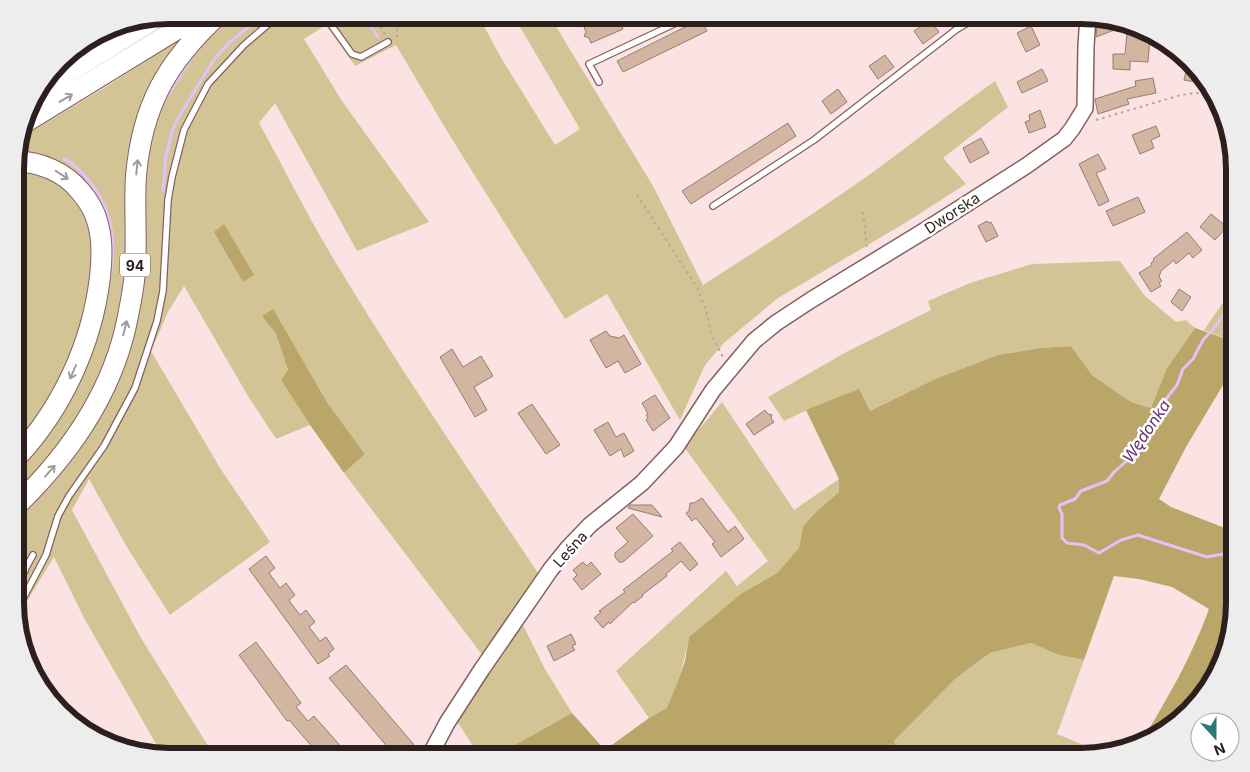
<svg xmlns="http://www.w3.org/2000/svg" width="1250" height="772" font-family="Inter,sans-serif">
  <rect width="100%" height="100%" fill="#fae3e2"/>
  <path fill="#d3c496" fill-rule="evenodd" d="M230,15H478L500,56L555,145L580,129L513,15H549L653,186L703,285C759,249 815,213 869,175C912,144 952,111 995,81L1008,107L943,158L966,184L905,223L778,298L724,343L705,365L680,420L607,294L565,319L450,136L396,45L355,66L326,25L304,39L342,101L429,222L357,251L275,103L259,123C283,166 305,211 330,253C395,362 467,467 538,573L512,615L496,634L483,656L344,473L365,454L262,316L276,334L288,370L281,380L310,425L276,439L248,396L184,286L168,312L151,351L220,468L270,542L170,615L128,549L89,479L72,510L141,638L215,757H168L163,756L84,618L54,557L27,601L16,621V595L38,554L33,552L27,557L16,560V514L107,399L143,172L161,99L212,30ZM224,225L253,275L243,282Z
    M119,25L62,60L67,53L110,27Z
    M189,34L164,68L130,238L120,327L86,411L16,498V467L70,391L103,212L16,153L19,139L104,88Z
    M16,166L57,178L91,218L93,292L64,380L16,450Z
    M1120,261L1144,295L1176,322L1186,320L1195,328L1167,368L1151,408L1131,402L1092,375L1071,346L1041,348L998,355L935,379L870,411L859,390L807,410L784,421L768,397L848,351L931,310L928,301L970,283L1032,264Z
    M1235,285V342L1204,330Z
    M722,402L794,510L839,479V492L817,511L803,526L799,548L777,573L742,593L689,637C686,651 676,700 666,709C662,712 654,715 649,718L616,671L726,571L737,586L768,561L684,447Z
    M521,621L545,669L572,713L513,746L503,757H480L457,721Z
    M1031,643L1059,655L1084,660L1057,734L1103,753L1091,757H899L894,741L955,679L990,653Z"/>
  <path fill="#baa668" d="M224,224L254,275L243,282L214,232Z
    M273,309L328,404L365,454L344,473L310,425L281,380L288,370L276,334L262,316Z
    M1195,328L1235,342V365L1186,447L1159,499L1171,507L1235,532V613L1209,688L1158,737L1141,742C1167,700 1192,656 1209,609L1172,587L1139,579L1114,576L1084,660L1059,655L1031,643L990,653L955,679L894,741L899,757H503L513,746L572,713L605,750L649,718L667,708L677,684L685,661L689,637L742,593L777,573L799,548L803,526L817,511L839,492V479L806,410L859,389L870,411L935,379L998,355L1041,348L1071,346L1092,375L1131,402L1151,408L1167,368Z"/>
  <g fill="none" stroke-linecap="round" stroke-linejoin="round">
    <path stroke="#e5c1f8" stroke-width="3" d="M363,15L378,37
      M217,30L235,15
      M165,99C177,83 185,66 197,50
      M64,159C74,163 82,173 90,182C119,218 115,257 106,299
      M163,190L166,155L173,129L178,118L215,58L229,43L263,15
      M1235,297L1215,327L1203,340L1193,359L1183,369L1177,385L1163,403L1159,416L1145,435L1138,437L1131,448V457L1114,472L1107,481L1081,491L1075,499L1060,505L1059,508L1062,514V538L1067,543L1084,545L1099,553L1121,540L1138,535L1207,557L1223,554L1235,570
      M16,473L40,445
      M47,488L70,461L90,432
      M16,518L23,512
      M1188,708L1195,695L1212,681"/>
  </g>
  <path fill="#d2b6a2" stroke="#977d6b" d="M603,15H616L617,17L622,19L620,23L623,29L591,43L589,38L584,36L586,32L584,27L604,17Z
    M1098,17L1122,20L1130,24L1096,37L1097,24L1100,22Z
    M701,19L707,31L623,72L617,61Z
    M930,20L939,32L923,44L914,31Z
    M1031,26L1040,45L1026,52L1017,33Z
    M1127,33L1143,34V37H1150L1148,62L1130,61V70L1113,69V54H1125Z
    M885,55L894,67L878,79L869,66Z
    M1042,69L1048,81L1022,93L1017,82Z
    M1193,69L1207,84L1184,80L1186,71Z
    M1153,78L1156,93L1127,99L1129,104L1098,114L1095,99L1136,86L1135,81Z
    M838,89L847,102L831,114L822,101Z
    M1040,110L1046,127L1029,133L1025,122L1030,120L1029,115Z
    M788,123L796,136L691,204L682,191Z
    M1156,126L1160,136L1151,140L1154,148L1140,154L1132,135Z
    M981,138L989,153L970,163L963,148Z
    M1098,154L1106,169L1096,173L1109,201L1099,206L1079,164Z
    M1138,197L1145,212L1113,226L1106,211Z
    M1211,214L1227,227L1215,240L1200,227Z
    M987,221L989,223L991,222L998,236L986,242L978,226Z
    M1187,232L1202,250L1193,258L1189,253L1176,264L1174,260L1161,271L1159,277L1162,281L1159,283L1161,286L1151,292L1139,273L1152,265L1151,263L1154,260L1153,259Z
    M1179,289L1191,297L1182,311L1171,302Z
    M606,331L610,336L619,338L624,335L641,364L625,373L618,361L606,368L590,340Z
    M452,349L463,367L481,356L493,376L474,387L487,410L475,417L440,357Z
    M655,395L670,418L653,431L646,420L648,418L646,415L648,414L642,403Z
    M532,404L560,445L546,454L518,413Z
    M765,410L768,414L772,415L771,418L774,422L754,435L746,424Z
    M608,422L616,437L624,433L634,451L624,457L621,449L610,456L594,430Z
    M702,498L728,532L735,526L744,539L721,557L712,544L715,542L696,518L692,521L686,513L689,511L690,503H694Z
    M630,505H652L662,517L628,508Z
    M633,514L653,536L623,562H619L615,557V553L628,542L616,528Z
    M680,542L698,564L690,571L681,561L666,574L667,576L642,595L643,596L634,603L633,602L610,624L609,622L603,628L594,618L601,612L599,611L625,592L623,590L673,551L671,549Z
    M266,556L275,568L269,573L280,588L286,583L295,595L289,600L290,602L300,615L306,610L315,622L309,627L320,641L326,637L334,649L328,654L330,656L318,664L249,569Z
    M583,562L587,566L591,562L601,574L582,590L573,579L577,575L573,570Z
    M571,634L576,644L572,646L575,650L554,661L547,646Z
    M256,642L301,703L296,707L308,721L314,716L344,750L335,757H321L289,720L287,721L239,655Z
    M346,665L415,746L410,751L414,757H396L329,678Z"/>
  <g fill="none" stroke-linecap="round" stroke-linejoin="round">
    <g stroke="#826260" stroke-width="8">
      <path id="service" d="M324,15L352,54L361,57L388,42
        M599,82L589,64L693,15
        M713,206L814,140L957,29L981,15
        M16,566L25,571
        M16,586L33,555
        M16,612L46,555L58,516L69,496L104,446L135,388L157,321L163,291L168,200L172,177L184,130L208,84L244,45L279,15"/>
    </g>
    <g stroke="#826260" stroke-width="18">
      <path id="tertiary" d="M429,757L447,723L482,669L551,569L568,548L590,525L642,483L676,447L713,390L754,341L776,323L811,300L924,231L1026,166L1064,139L1072,129L1085,108L1086,46L1088,16"/>
    </g>
    <g stroke="#826260" stroke-width="22">
      <path id="trunk" d="M38,91L158,17
        M24,123L200,15
        M16,161C40,162 65,172 80,191C88,200 95,211 98,224C103,241 102,259 100,277C92,344 62,409 16,458
        M16,506C70,454 114,390 128,316C131,300 135,283 135,267C137,237 134,206 136,176C142,106 167,62 218,15"/>
    </g>
    <path stroke="#b7a3a2" stroke-width="2" stroke-dasharray="2.5 4" stroke-linecap="butt" d="M374,15L385,34
      M396,37L397,36V15
      M1096,120L1181,95L1194,93L1215,94
      M637,195L698,289L708,317L711,335L723,357
      M863,212L867,249"/>
    <use href="#service" stroke="#fff" stroke-width="5.5"/>
    <use href="#tertiary" stroke="#fff" stroke-width="15"/>
    <use href="#trunk" stroke="#fff" stroke-width="20"/>
  </g>
  <defs><path id="oneway-shaft" d="M-6 0H5M1.5-3L5.5 0L1.5 3" fill="none" stroke-width="1.6" stroke-linecap="round" stroke-linejoin="round" transform="scale(1.25)"/></defs>
  <g stroke="#a09a9a">
    <use href="#oneway-shaft" transform="translate(66 98) rotate(-31)"/>
    <use href="#oneway-shaft" transform="translate(137 167) rotate(-84)"/>
    <use href="#oneway-shaft" transform="translate(62 175) rotate(33)"/>
    <use href="#oneway-shaft" transform="translate(125 328) rotate(-76)"/>
    <use href="#oneway-shaft" transform="translate(73 372) rotate(114)"/>
    <use href="#oneway-shaft" transform="translate(50 471) rotate(-48)"/>
  </g>
  <g text-anchor="middle" dominant-baseline="central" stroke-width="5" stroke-linejoin="round" paint-order="stroke">
    <rect fill="#fff" stroke="#6b6262" stroke-width="1" x="120" y="253.5" width="30" height="23" rx="4"/>
    <g font-size="14" font-weight="bold" fill="#2c1f1e">
      <text x="135" y="265">94</text>
    </g>
    <g font-size="15" fill="#2c1f1e" stroke="#fff">
      <text transform="translate(952 213) rotate(-33)">Dworska</text>
      <text transform="translate(570 549) rotate(-48)">Leśna</text>
    </g>
    <g font-size="16" font-style="italic" fill="#613576" stroke="#fff">
      <text transform="translate(1146 431) rotate(-56)">Wędonka</text>
    </g>
  </g>
  <path d="M0 0H1250V772H0ZM169 24H1081A145 145 0 0 1 1226 169V603A145 145 0 0 1 1081 748H169A145 145 0 0 1 24 603V169A145 145 0 0 1 169 24Z" fill="#eeeded" fill-rule="evenodd"/>
  <path fill="none" stroke="#2c1f1e" stroke-width="6" d="M169 24H1081A145 145 0 0 1 1226 169V603A145 145 0 0 1 1081 748H169A145 145 0 0 1 24 603V169A145 145 0 0 1 169 24Z"/>
  <g transform="translate(1215 737) rotate(159)"><circle r="24" fill="#ffffff" stroke="#aba5a5"/>
  <path d="M0-4L9 19L0 12L-9 19Z" fill="#2d7778"/>
  <text y="-8" font-size="14" font-weight="bold" text-anchor="middle" fill="#2c1f1e">N</text>
  </g>
</svg>
